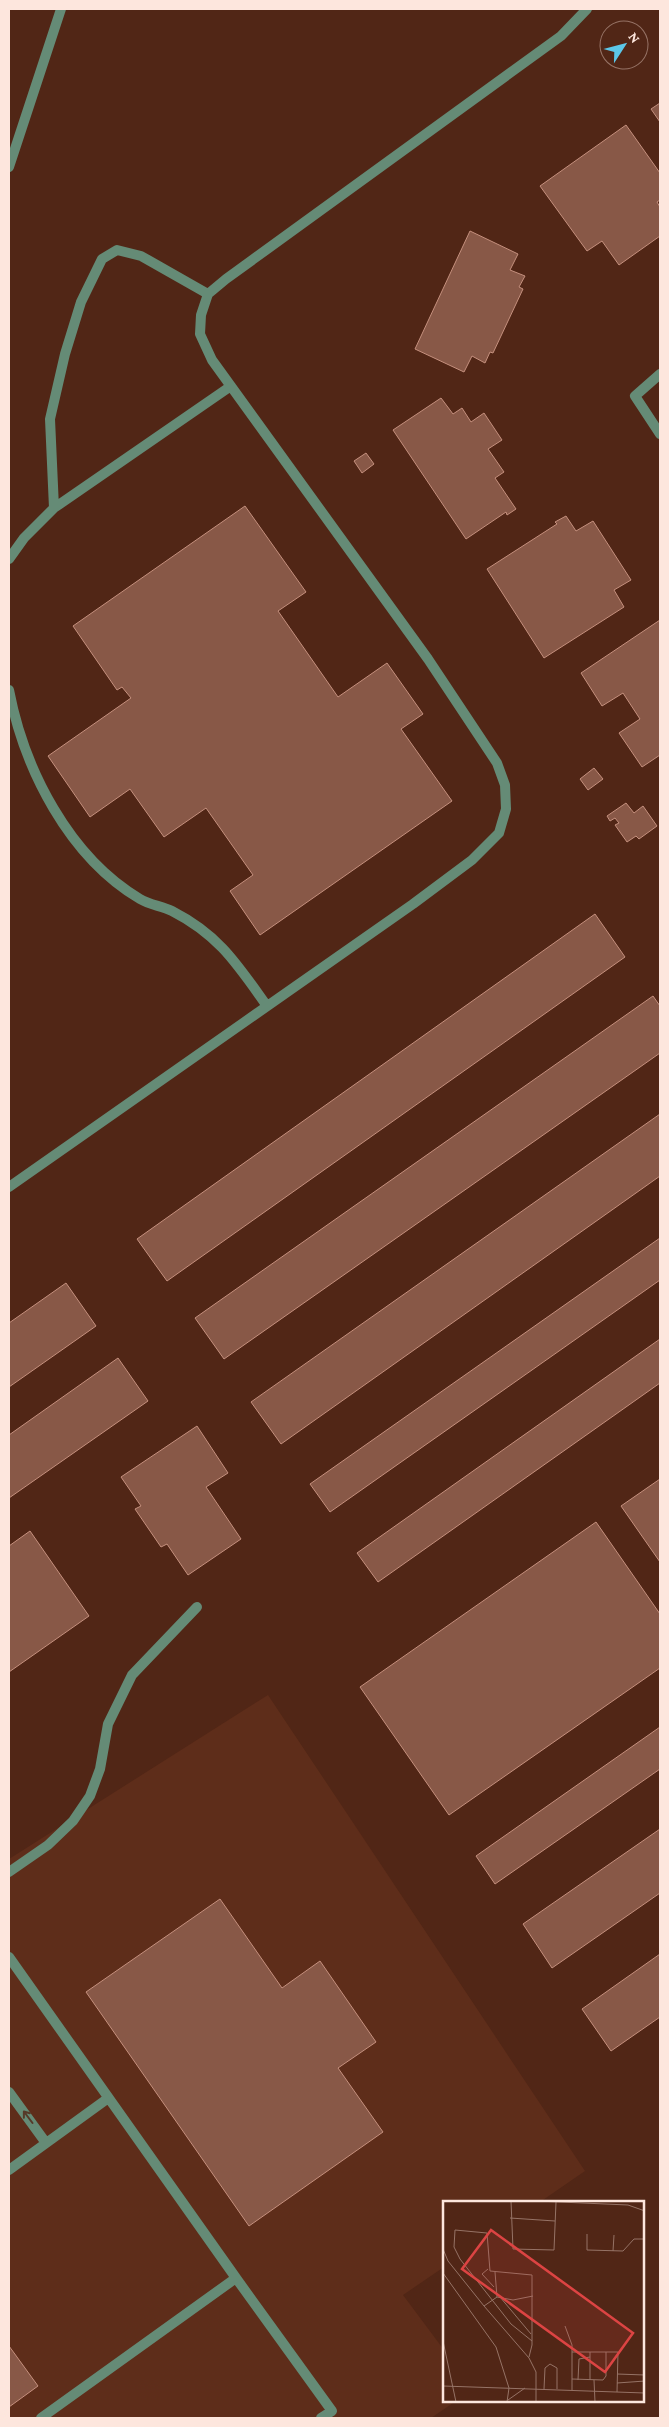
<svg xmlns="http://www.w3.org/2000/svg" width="669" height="2427" font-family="'Crimson Pro',serif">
  <rect width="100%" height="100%" fill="#512616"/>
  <path fill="#5e2d1a" d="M268,1695L585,2171L540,2202H444V2267L403,2295L444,2350V2401H456L431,2418H9V1859Z"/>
  <path fill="#885847" stroke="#c5907e" d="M660,103V122L651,109Z
    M626,125L660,173V200L657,202L660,207V236L619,265L602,241L587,251L540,186Z
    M470,231L518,254L510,270L525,276L519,287L523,289L493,353L490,352L485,363L472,356L464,372L415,349Z
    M441,398L453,414L462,408L471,422L484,413L502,440L488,449L504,472L495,478L516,509L507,515L506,512L466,539L393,430Z
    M366,453L374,464L362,473L354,461Z
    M245,506L306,592L278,611L338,697L387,663L423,714L401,729L452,801L260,935L230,891L253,875L206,808L164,837L130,789L90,817L48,756L131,698L122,687L117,690L73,626Z
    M566,516L576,531L593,521L631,580L614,590L624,607L544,658L487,569L557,524L555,522Z
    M660,620V755L642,767L619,733L640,719L623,693L602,706L581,673Z
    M594,768L603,779L588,790L580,779Z
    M626,803L634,813L643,806L657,826L639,839L636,836L627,842L615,825L619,823L615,818L610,821L607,816Z
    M595,914L625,957L167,1281L137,1239Z
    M653,996L660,1006V1053L224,1359L195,1318Z
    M660,1114V1176L281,1444L251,1402Z
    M660,1238V1280L330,1512L310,1484Z
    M66,1283L96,1326L9,1387V1323Z
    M660,1339V1383L378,1582L357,1553Z
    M118,1358L148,1401L9,1498V1435Z
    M197,1426L228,1473L206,1487L241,1539L188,1575L167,1544L161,1547L135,1509L141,1506L121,1477Z
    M660,1479V1562L621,1506Z
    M596,1522L660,1614V1668L449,1815L360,1687Z
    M30,1531L89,1616L9,1672V1546Z
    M660,1727V1769L495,1884L476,1856Z
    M660,1829V1893L552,1968L523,1924Z
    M220,1899L282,1988L320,1961L376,2042L338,2068L383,2132L249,2226L86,1992Z
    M660,1954V2017L611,2051L582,2009Z
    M9,2346L38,2386L9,2407Z"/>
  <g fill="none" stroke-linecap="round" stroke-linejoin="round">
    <path stroke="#658b76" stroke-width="10" d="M9,167L61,9
      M54,508L50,419L65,354L81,302L102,259L117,250L141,256L208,294
      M9,559L24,538L54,508L231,386
      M9,690C24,769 69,857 140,899C150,905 162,906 172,911C219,935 237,964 267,1006
      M9,1187L413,904L472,860L499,833L506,809L505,785L497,763L428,659L212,360L200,334L201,315L208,294L226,279L561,36L587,9
      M9,1872L48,1845L73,1821L90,1796L100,1769L108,1724L132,1675L197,1607
      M9,1957L236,2278L41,2418
      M9,2092L46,2143
      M9,2170L107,2099
      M236,2278L332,2411L321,2418"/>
    <path stroke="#658b76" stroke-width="10" d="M660,374L635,396L660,434"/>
  </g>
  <defs><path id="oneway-shaft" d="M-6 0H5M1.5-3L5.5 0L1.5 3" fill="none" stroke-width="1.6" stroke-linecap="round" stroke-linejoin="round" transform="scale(1.25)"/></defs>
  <use stroke="#553a29" href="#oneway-shaft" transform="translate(28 2117) rotate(-127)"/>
  <g transform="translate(443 2201)">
    <rect width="201" height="201" fill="#512616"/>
    <path fill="none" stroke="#967366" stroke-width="1" d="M68,0L70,48L111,49L113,1M94,0L185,4L202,10M67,17L112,20M144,33V49L180,50L191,38H202M0,48L5,60L41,105L86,157L93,171V201M170,50L171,34M45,68L39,73L51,86M52,71L54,96M0,72L53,146L66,187L64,201M57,96L88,133M41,105L54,96L70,99L90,95M122,125L129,144V189M0,140L13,201M163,151H175L174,191M86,156L89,144V74L47,70L44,32L12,29L11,46L17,58L68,123L89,140M174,173L202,174M129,178L160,179L163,175V151H129M135,179L136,158L147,156M147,179V151M151,179L152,201M174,182L202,180M0,185L202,192M101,188L102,167L107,163L114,167V188M65,199L82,187"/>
    <path fill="#dc4443" fill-opacity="0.15" stroke="#dc4443" stroke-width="2.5" d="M48,29L190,132L162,171L19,68Z"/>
    <rect width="201" height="201" fill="none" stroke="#fde6dd" stroke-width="2.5"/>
  </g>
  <rect width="669" height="2427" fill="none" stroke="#fde6dd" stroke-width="20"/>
  <g transform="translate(624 45) rotate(54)"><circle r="24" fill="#512616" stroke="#967366"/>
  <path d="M0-4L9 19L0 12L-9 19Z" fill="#5cc7e8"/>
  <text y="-8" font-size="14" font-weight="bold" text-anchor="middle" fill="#fde6dd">N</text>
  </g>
</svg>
